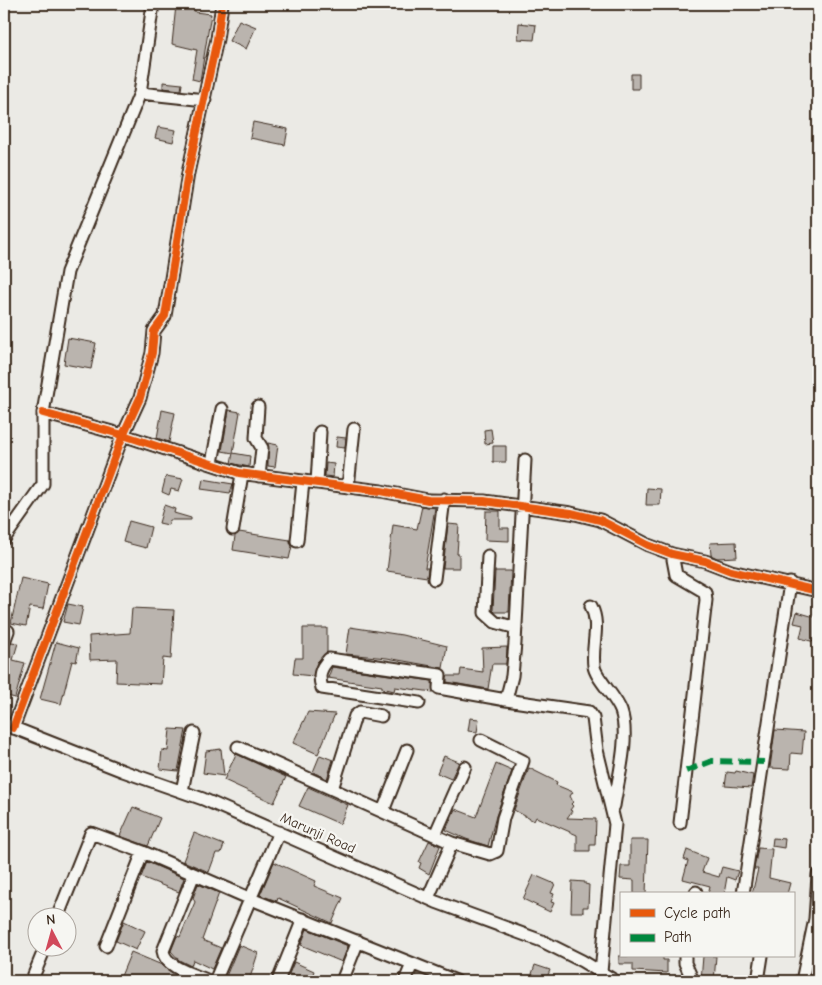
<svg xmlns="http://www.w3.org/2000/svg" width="822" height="985" font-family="'Comic Neue',sans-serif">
  <rect width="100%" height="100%" fill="#ebeae5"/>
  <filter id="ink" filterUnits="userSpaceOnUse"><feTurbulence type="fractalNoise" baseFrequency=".02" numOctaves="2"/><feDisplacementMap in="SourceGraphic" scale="10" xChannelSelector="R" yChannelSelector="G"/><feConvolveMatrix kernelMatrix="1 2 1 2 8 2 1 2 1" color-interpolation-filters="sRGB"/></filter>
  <g filter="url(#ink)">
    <path fill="#bab4ae" stroke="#3b2a1e" d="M176,5L195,6V12L211,14L200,81L192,79L197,50L172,44Z
      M239,20L256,27L246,49L229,41Z
      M519,23L536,25L534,40L518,39Z
      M631,74H639V89H631Z
      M163,82L182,84L181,90L163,88Z
      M253,122L288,129L285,145L250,138Z
      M158,127L176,130L173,142L155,138Z
      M68,338L96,343L91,369L64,364Z
      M162,410L175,413L169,442L157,438Z
      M229,410L240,412L233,453L222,451Z
      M491,429L493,443L485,444L484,430Z
      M337,437L346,438L345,448L336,447Z
      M268,443L278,445L275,467L268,466Z
      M493,446H506V462H493Z
      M233,453L250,456L249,467L231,463Z
      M326,463L334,464L333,477L325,476Z
      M166,476L183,479L179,491L171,489L169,495L162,492Z
      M203,479L233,484L230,493L201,489Z
      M647,488L661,489L660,505H646Z
      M164,505L175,509L174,513L191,518V520H170L168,525L159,523Z
      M422,506L435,508L425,568H428L427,577L387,571L393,525L417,529Z
      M486,511H500V528H509V541L485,540Z
      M129,521L151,527L146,548L123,542Z
      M448,524L459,525L457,554H459V568H443Z
      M239,532L290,540L292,546L289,559L233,550L235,536Z
      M736,542L737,557L717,558L711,555L710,543Z
      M495,571H511L509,612H495L493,610Z
      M21,578L48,584L43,609L30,607L26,626L11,623Z
      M68,604L83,607L79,625L63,622Z
      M132,608L174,610L171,659L163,658L161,684L116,682L117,659L90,660L89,636L130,633Z
      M797,612L818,618V643L800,638L803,625L794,623Z
      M350,627L402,635L447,646L443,668L387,658L346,654Z
      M303,628H327V652L317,662L313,676L293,674L295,658H303Z
      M12,642L18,643L13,660L25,663L15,698L4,695V649L9,647Z
      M56,642L79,648L76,662L72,661L61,704L40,699Z
      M507,647L506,664H492L488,689L447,682V676H460L461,669L483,672L482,648Z
      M332,667L432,681L433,692L395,687L394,691L382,688V686L328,678Z
      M308,712L335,714L318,754L293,743Z
      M470,718L479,719L477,732L468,731Z
      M170,729L186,730L178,771L160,769L162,750L168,751Z
      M775,730L804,732L802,754L791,753L790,769L770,768Z
      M221,749L224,776L203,773L206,751Z
      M236,754L286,777L274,803L224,780Z
      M320,755L333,760L327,779L313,772Z
      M444,756L459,762L451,779L437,773Z
      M496,764L512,771L496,816L488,846L466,839L446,830L455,809L476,817Z
      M529,768L557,782L556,785L573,792L570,796L573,802L571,804L573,806L570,810L572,811L567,818L596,819L595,845H590V851H577V835L536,817L534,821L514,810Z
      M736,771L753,775L751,788L725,786L727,772L735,773Z
      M308,787L348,805L340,824L299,806Z
      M133,807L160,818L148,846L120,836Z
      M194,833L224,845L221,853H216L209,872L183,861Z
      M773,838L785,839L784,848L772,846Z
      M630,840H648L646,894H634V880L620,879L621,866H630Z
      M429,841L440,846L429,874L419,868L421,863L419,862Z
      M758,848L772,849L769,878L790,883L787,894H752L758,869H754Z
      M687,850L707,858L702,872L719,877L722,867L738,871L735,880L727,877L724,894H708L710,886L683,879L688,861L684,859Z
      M147,862L184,878L179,892L141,877Z
      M274,862L316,881L314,886L343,898L332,923L278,898L277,901L260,895Z
      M534,875L555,884L551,893L554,894L551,902L554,903L550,912L523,899Z
      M572,881L585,882V884L589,885L588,907H583V912H571Z
      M198,884L219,893L202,940L221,948L212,969L193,960L191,966L179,960L171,951L177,936L180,937L195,902L193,898Z
      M124,921L145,931L136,950L116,941Z
      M307,929L348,946L342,962L301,945Z
      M239,945L258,953L249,981H224Z
      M131,952L162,965L185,981H119Z
      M619,956H663V960H667V973L633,971V964H619Z
      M703,956H716L714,981H701Z
      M294,962L314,971L310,981L289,974Z
      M535,965L550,970L546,980L532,974Z"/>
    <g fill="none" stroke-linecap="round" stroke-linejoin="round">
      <g stroke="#3b2a1e" stroke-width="15">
        <path id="minor" d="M140,93L205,100
          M258,407L256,438L262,448L259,476
          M43,413L123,435L239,473L381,491L428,500L484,501L571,513L600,520L648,545L672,554L705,561L731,571L818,591
          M525,460L515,643L512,676L506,700L589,712L593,718L597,750L615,824L601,972
          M212,463L222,409
          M317,483L320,432
          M348,487L354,429
          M233,529L242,474
          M4,539L43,484V413L67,272L140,93L153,4
          M297,541L303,482
          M672,554L676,575L705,592L706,600L680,823
          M488,556L485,613L495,622L516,628
          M434,579L444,499
          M591,606C601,626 591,645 594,666C595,677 616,697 621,711C630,737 618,779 614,806
          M4,642L8,631
          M419,703L322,688C318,675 320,669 329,659L440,675L439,688L506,700
          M381,716L360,712L355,716L332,789L452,843
          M4,724L123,771L203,799L436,902L542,941L582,961L615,981
          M13,728L123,435L140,398L152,353L154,331L165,316L188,173L217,39L222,4
          M238,747L332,789
          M182,791L194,733
          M383,811L407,750
          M435,835L465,767
          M194,874L163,951C165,968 196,975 209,981
          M696,894V892
          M743,894L790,583
          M428,898L452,843L490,854L497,851L503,818L523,761L481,740
          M57,918L91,833L143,852L251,899L456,981
          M106,946L143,852
          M685,956V963L693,981
          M33,977L45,948
          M215,981L279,832
          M278,981L303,919
          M342,981L358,941
          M405,981L412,964
          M758,981L762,956
          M802,981L815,919L818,875"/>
      </g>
      <use href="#minor" stroke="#f6f6f2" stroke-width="11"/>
      <path stroke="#00873e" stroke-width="6" stroke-dasharray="12 6" stroke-linecap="butt" d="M686,771L712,761L764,762
        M817,895L818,897"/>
      <g stroke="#f6f6f2" stroke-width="11">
        <path id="cycleway" d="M43,413L123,435L239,473L381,491L428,500L484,501L571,513L600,520L648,545L672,554L705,561L731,571L818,591
          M13,728L123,435L140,398L152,353L154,331L165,316L188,173L217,39L222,4"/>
      </g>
      <use href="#cycleway" stroke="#e8590c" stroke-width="8"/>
    </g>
  </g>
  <g text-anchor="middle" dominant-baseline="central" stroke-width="4.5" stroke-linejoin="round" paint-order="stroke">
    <g font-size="14" fill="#3b2a1e" stroke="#f6f6f2">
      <text transform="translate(318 833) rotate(24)">Marunji Road</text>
    </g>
  </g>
  <rect width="822" height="985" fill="none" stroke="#f6f6f2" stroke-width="20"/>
  <rect x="10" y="10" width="802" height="965" fill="none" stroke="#3b2a1e" stroke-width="2" filter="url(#ink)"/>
  <rect x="620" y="892" width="175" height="65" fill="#f6f6f2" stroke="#aba49d"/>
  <rect x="630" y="909" width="25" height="8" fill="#e8590c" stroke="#aba49d"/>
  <text x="664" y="918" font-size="15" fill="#3b2a1e">Cycle path</text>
  <rect x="630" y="934" width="25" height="8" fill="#00873e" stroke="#aba49d"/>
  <text x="664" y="942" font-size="15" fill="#3b2a1e">Path</text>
  <g transform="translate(52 932) rotate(354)"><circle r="24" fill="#f6f6f2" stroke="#aba49d"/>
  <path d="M0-4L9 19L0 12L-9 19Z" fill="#d1495b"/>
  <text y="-8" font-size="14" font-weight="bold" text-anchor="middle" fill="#3b2a1e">N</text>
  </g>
</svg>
